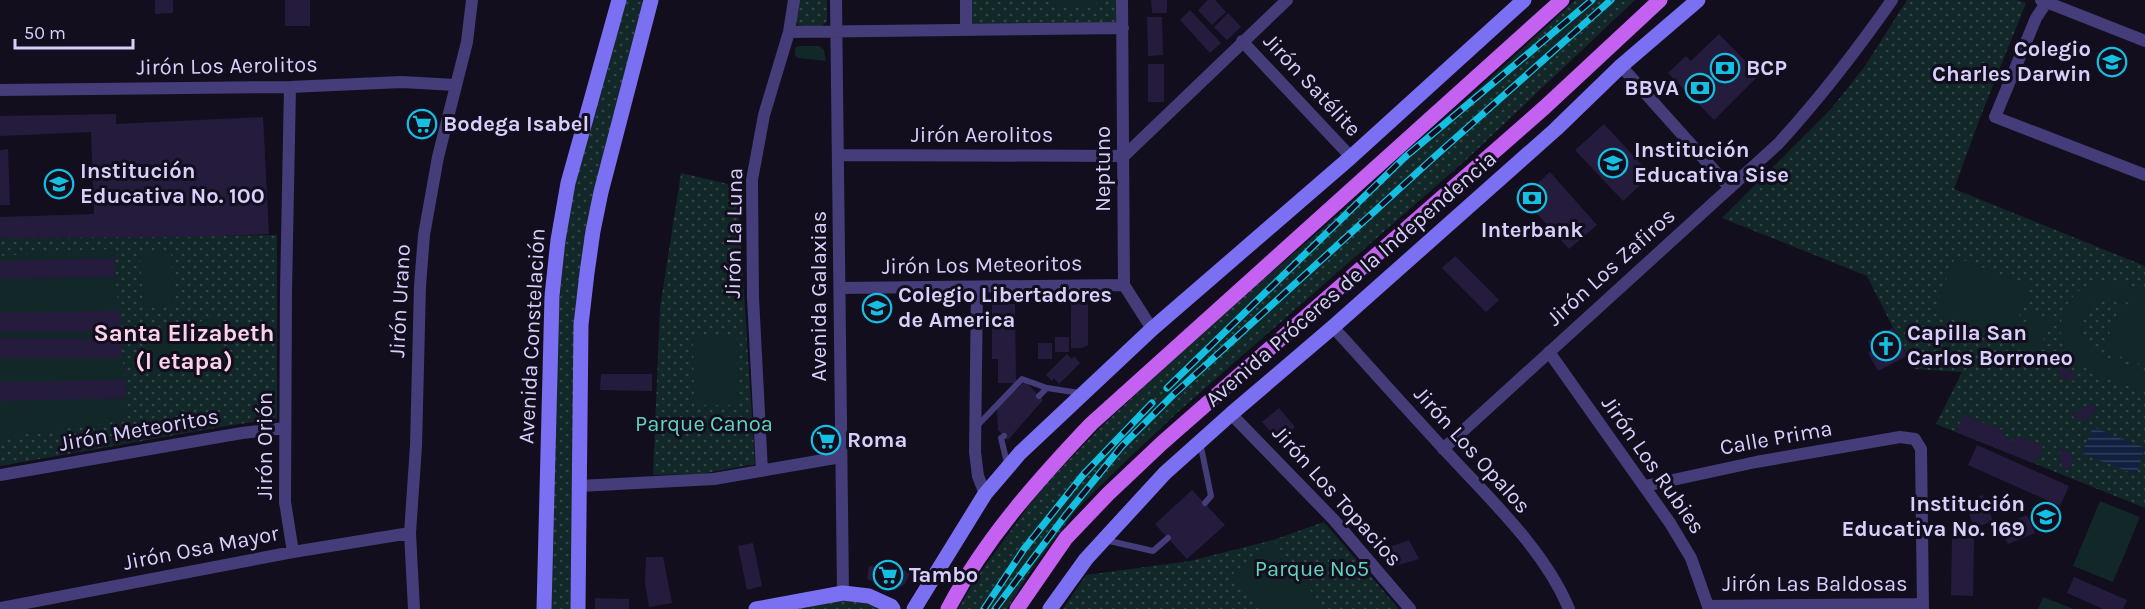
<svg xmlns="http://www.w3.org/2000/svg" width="2145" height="609" font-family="Karla,sans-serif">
  <defs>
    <pattern id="grass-dots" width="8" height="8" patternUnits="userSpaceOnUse" patternTransform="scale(1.5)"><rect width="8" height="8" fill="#122728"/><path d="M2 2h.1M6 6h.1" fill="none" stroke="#344548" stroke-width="1.8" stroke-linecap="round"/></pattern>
    <pattern id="water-rules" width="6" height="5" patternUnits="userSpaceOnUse" patternTransform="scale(1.5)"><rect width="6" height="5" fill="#11203f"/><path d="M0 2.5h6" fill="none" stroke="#333f5c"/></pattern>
  </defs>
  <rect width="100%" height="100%" fill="#120e1e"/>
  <path fill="url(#grass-dots)" d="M626,0H642L645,3L588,227L573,609H551L558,321L565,240L573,186Z
    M796,0H827V21L821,27H799L795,19Z
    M971,0H1119L1120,24H971Z
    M1575,0H1635L1467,159L1179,411L1129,458L1077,509L1032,569L1007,609H958L975,580L1040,490L1098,430L1195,339L1410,152Z
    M1907,0H2017L2026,3L1980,118L1954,189L2145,266V508L1936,424L1962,372L1914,369L1867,276L1722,218L1831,109L1865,66Z
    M681,173L737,186L755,464L701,474L653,475L660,308Z
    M277,235V419L232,425L0,466V238Z
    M1324,522L1399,609H1063L1086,575L1190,561L1273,540Z
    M845,596L882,609H779Z"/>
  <path fill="#122728" d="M1054,0H1096V6L1054,7Z
    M798,46H819L824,50L826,61L798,58L795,56V48Z
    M113,249L128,420L0,438V256Z
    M171,252L174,305L143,307L140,253Z
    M1955,257L2031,286L2009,341L1934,312Z
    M2107,280L2118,282L2145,292V310C2134,306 2121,298 2110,298C2081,297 2071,335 2093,351C2105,360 2130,366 2145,372V391C2125,383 2092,375 2076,362C2044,334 2066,282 2107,280Z
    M2121,303L2145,312V366L2103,350Z
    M2030,312L2051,321L2037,354L2016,345Z
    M216,318L224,359L154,375L145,334Z
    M736,337L737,405H694L693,338Z
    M2100,501L2140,517L2113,582L2073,566Z
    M1274,542H1275L1324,609H1260L1233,573Z
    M2043,597L2074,609H2038Z"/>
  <path fill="url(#water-rules)" d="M2093,427L2145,448L2136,475L2082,453Z"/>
  <path fill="#251c3d" d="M155,0H173V13L155,14Z
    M285,0H310V26H285Z
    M1151,0H1167V13H1152Z
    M1208,0H1215L1226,12L1212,25L1198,10Z
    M1190,10L1221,43L1210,53L1180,20Z
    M1228,13L1241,27L1227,40L1214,27Z
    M1147,17H1162L1163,55L1148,56Z
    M1719,34L1759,75L1714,120L1668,73L1686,56L1691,61Z
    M1148,64H1164V102H1148Z
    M416,109L436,115L428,139L408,133Z
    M116,114V124L263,117L269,234L198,237L0,238V217L94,214L91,132L0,136V116Z
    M1604,124L1651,175L1623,201L1575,150Z
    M8,149L10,205H0V150Z
    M1550,172L1597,225L1569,249L1522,197Z
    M1455,256L1499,300L1486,312L1442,268Z
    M115,258L116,277L0,279V261Z
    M1071,302H1088V345L1082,348H1071Z
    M992,304H1015L1016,383H998V359H992Z
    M121,311V332H0V312Z
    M1893,328L1907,356L1878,371L1868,353L1873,350L1868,341Z
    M1055,337H1069V352H1055Z
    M0,338L122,339V358H0Z
    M1038,343H1052V359H1038Z
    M1067,354L1072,359L1074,356L1080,363L1059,384L1054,378L1052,381L1046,375Z
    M2060,367L2076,373L2074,381L2058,376Z
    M601,374H652V391L600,390Z
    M126,380V398L0,401V382Z
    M1025,381L1043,400L1008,440L998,430L997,409Z
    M2087,405L2097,406L2092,416L2086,418L2084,422L2073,417L2077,411Z
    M1279,408L1295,427L1279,441L1262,422Z
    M1963,415L2005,431L2003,436L2015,441L2017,436L2043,446L2039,458H2035L2033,463L1956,432Z
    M1977,445L2069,486L2060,506L1968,465Z
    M2060,449L2071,453L2073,463L2068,471L2061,465Z
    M1192,490L1225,525L1187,559L1155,524Z
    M1983,495L1993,521L1974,528L1965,502Z
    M2027,515L2035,533L2008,544L2000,526Z
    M1952,538H1974L1973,596L1951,595Z
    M1409,540L1419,559L1388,568L1378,551Z
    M753,543L762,586L747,590L738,546Z
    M646,557H663L672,603L649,607L645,583Z
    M869,566L911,571L905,584L895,590L867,579Z
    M2074,577L2127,600L2123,609H2103L2067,593Z
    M595,598L629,599V609H595Z"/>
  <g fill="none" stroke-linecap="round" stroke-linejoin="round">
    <path stroke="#443d79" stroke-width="6" d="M1039,396L1047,388L1080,393
      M976,427L1022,379L1047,388
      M1004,436L1001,438L1007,463
      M1200,442L1211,496L1205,503
      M1105,540L1153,551L1168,538"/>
    <path stroke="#443d79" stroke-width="12" d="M836,0L843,593
      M966,0V30
      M1122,0L1124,285L1152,329
      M2041,0L2145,41
      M2048,0L2036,18L1995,117L2145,175
      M789,32L1123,28
      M1242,41L1351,157
      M1621,66L1730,188
      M290,87L286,291L285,502L293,552
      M0,90L290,87L402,82L455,85
      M839,155L1124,156
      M1124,156L1287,0
      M977,287L975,452L978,476L985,494
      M840,288L1124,285
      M1333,327C1373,371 1413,416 1454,460C1495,504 1546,553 1569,609
      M1549,352L1670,523L1691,558L1709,609
      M1231,414L1334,520L1410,609
      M1443,449L1778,144C1820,98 1857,50 1892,0
      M762,471L753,297L752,180L764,115L789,32L794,0
      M0,475L242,433L285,428
      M579,486L714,479L841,457
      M1645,486L1756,462L1900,437L1915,439L1921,449L1923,609
      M1708,606L1923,604
      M0,608L293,552L410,533
      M414,609L410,533L416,446L420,286L424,235L438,157L467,42L472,0"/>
    <path stroke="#7c70f2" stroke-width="15" d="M544,609L552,296L558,240L568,183L619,0
      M578,609L581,325L587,273L593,231L601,192L651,0
      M756,609L843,593L869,596L891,606L893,609
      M914,609L985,494L1020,453L1152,329L1351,157L1524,0
      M1050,609L1086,559L1165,473L1231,414L1333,327L1556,129L1621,66L1698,0"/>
    <path stroke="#c561f1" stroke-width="15" d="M948,609C985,539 1037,481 1091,424L1562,0
      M1017,609L1066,538L1108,494L1162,443L1545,107L1660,0"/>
    <g stroke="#15bfe2" stroke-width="7">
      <path id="rail" d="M1167,388L1405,157L1592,0
        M984,609L1024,549L1083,475L1152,403
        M995,609L1065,516L1122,446L1174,394L1432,159L1611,0"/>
    </g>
    <use href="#rail" stroke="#120e1e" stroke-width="4.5" stroke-dasharray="14" stroke-linecap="butt"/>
  </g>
  <defs>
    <g id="school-ring" transform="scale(1.5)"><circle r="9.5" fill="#120e1e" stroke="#15bfe2" stroke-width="1.5"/><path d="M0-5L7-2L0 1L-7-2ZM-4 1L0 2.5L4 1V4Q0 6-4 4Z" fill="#15bfe2"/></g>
    <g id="bank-ring" transform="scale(1.5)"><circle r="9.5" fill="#120e1e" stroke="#15bfe2" stroke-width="1.5"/><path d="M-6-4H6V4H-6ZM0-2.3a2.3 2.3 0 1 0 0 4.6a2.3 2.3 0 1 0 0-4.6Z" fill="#15bfe2"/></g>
    <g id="supermarket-ring" transform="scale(1.5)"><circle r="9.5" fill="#120e1e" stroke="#15bfe2" stroke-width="1.5"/><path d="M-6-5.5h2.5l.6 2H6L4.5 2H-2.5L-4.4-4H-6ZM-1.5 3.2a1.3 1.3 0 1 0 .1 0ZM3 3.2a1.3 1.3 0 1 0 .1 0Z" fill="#15bfe2"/></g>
    <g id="church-ring" transform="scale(1.5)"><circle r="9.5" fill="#120e1e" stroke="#15bfe2" stroke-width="1.5"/><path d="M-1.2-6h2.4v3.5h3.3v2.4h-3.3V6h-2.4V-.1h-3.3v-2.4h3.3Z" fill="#15bfe2"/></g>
  </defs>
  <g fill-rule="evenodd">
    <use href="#school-ring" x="2112" y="62"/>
    <use href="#bank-ring" x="1725" y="68"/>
    <use href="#bank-ring" x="1700" y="88"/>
    <use href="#supermarket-ring" x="422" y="124"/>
    <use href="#school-ring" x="1613" y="163"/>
    <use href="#school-ring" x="59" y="184"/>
    <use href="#bank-ring" x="1532" y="198"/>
    <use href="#school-ring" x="877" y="308"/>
    <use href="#church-ring" x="1886" y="346"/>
    <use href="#supermarket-ring" x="826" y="440"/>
    <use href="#school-ring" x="2046" y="517"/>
    <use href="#supermarket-ring" x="888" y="575"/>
  </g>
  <g text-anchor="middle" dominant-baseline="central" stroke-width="6" stroke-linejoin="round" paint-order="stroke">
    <g font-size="22" font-weight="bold" fill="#d8d0fb" stroke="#120e1e" text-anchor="start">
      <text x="2091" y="49" text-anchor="end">Colegio<tspan x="2091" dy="25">Charles Darwin</tspan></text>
      <text x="1746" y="68">BCP</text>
      <text x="1679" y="88" text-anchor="end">BBVA</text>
      <text x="443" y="124">Bodega Isabel</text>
      <text x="1634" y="150">Institución<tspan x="1634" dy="25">Educativa Sise</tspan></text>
      <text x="80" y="171">Institución<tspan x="80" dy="25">Educativa No. 100</tspan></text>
      <text x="1532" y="230" text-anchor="middle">Interbank</text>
      <text x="898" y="295">Colegio Libertadores<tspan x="898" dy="25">de America</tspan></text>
      <text x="1907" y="333">Capilla San<tspan x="1907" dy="25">Carlos Borroneo</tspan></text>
      <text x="847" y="440">Roma</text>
      <text x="2025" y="504" text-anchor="end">Institución<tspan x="2025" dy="25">Educativa No. 169</tspan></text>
      <text x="909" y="575">Tambo</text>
    </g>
    <g font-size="22" fill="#d8d0fb" stroke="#120e1e">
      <text transform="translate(227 66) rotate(-1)">Jirón Los Aerolitos</text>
      <text transform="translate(1312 85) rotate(47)">Jirón Satélite</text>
      <text x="982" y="135">Jirón Aerolitos</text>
      <text transform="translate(1103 169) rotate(-90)">Neptuno</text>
      <text transform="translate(734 233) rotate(-89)">Jirón La Luna</text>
      <text transform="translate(982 265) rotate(-1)">Jirón Los Meteoritos</text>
      <text transform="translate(1611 267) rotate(-42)">Jirón Los Zafiros</text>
      <text transform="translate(1351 279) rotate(-41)">Avenida Próceres de la Independencia</text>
      <text transform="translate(819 296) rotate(-90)">Avenida Galaxias</text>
      <text transform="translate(400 301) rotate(-87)">Jirón Urano</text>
      <text transform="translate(532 336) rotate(-87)">Avenida Constelación</text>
      <text transform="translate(139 430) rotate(-10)">Jirón Meteoritos</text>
      <text transform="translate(1776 438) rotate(-10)">Calle Prima</text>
      <text transform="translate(265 446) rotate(-90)">Jirón Orión</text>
      <text transform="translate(1472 450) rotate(48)">Jirón Los Opalos</text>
      <text transform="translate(1653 465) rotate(55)">Jirón Los Rubies</text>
      <text transform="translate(1337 496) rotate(48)">Jirón Los Topacios</text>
      <text transform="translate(201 548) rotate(-11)">Jirón Osa Mayor</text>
      <text x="1815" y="584">Jirón Las Baldosas</text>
    </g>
    <g font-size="22" fill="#63d3bf" stroke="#120e1e">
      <text x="704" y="424">Parque Canoa</text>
      <text x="1312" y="569">Parque Nº5</text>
    </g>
    <g font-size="24" font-weight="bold" fill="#fbd2e9" stroke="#120e1e">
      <text x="184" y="333">Santa Elizabeth<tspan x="184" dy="28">(I etapa)</tspan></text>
    </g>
  </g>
  <path d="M15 39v9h118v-9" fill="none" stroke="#d8d0fb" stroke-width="3"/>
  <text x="24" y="39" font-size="18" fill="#d8d0fb" stroke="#120e1e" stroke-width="4.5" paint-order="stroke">50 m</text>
</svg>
